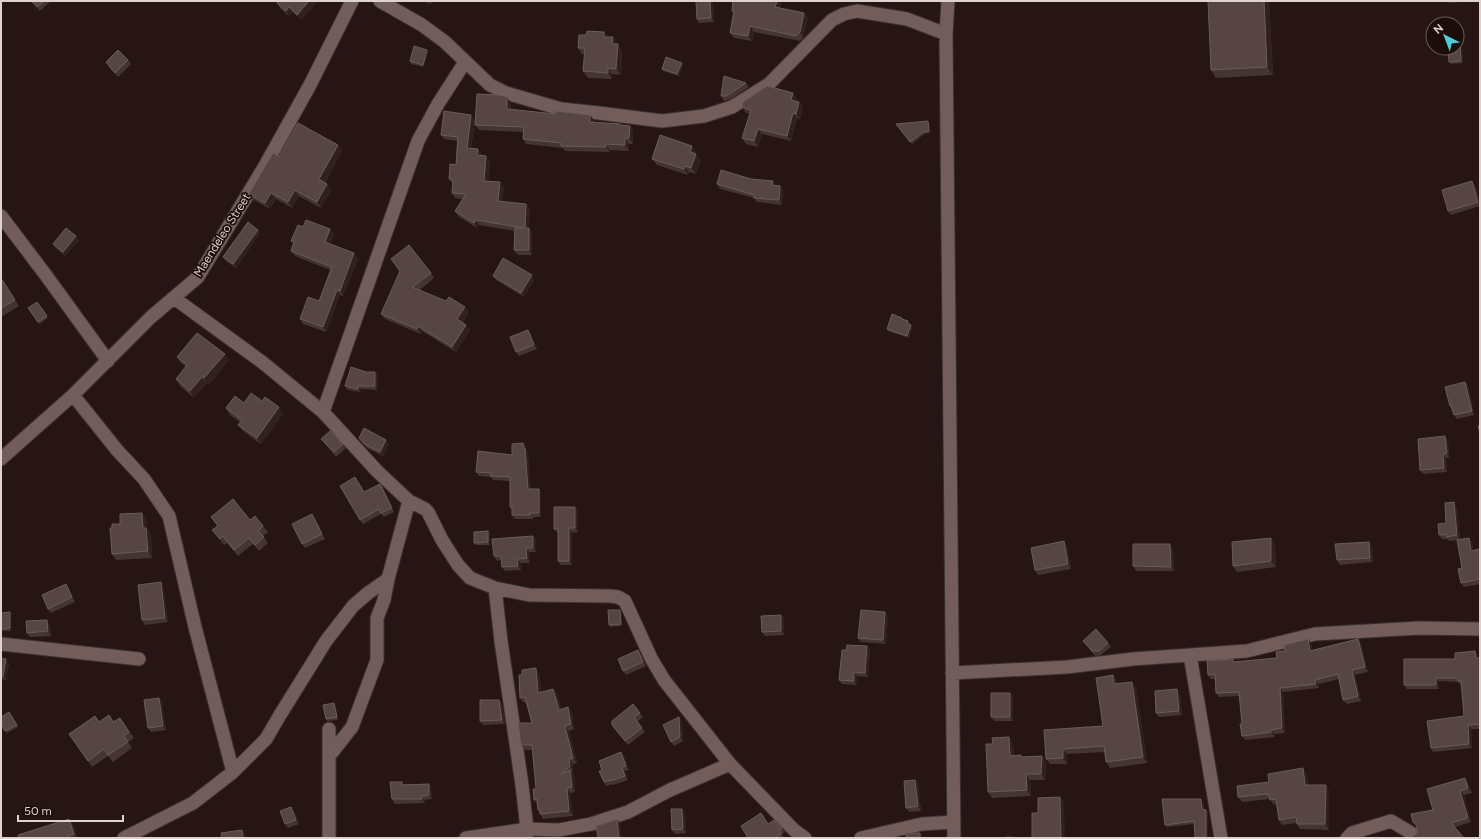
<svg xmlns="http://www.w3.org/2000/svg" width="1481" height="839" font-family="Figtree,sans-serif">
  <rect width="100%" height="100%" fill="#261514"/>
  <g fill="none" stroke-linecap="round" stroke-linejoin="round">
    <g stroke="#3c3130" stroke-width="15">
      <path id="street" d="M380,1L422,25L445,42L490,85L506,93L561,109L599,113L662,121L704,116L732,107L769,84L832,20L844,14L857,11L907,19L946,34
        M948,1L946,34L954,838
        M1,216L45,274L108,361
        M174,298L262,362L323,412L377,471L409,501L425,509L428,512L442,540L458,565L470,578L495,588L529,595L610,596L618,597L625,601L651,658L664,680L730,764L794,830L805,838
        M73,395L117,450L144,479L169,516L195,627L233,772
        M323,412L418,141L438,104L465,62
        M1,459L73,395L151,317L198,277L266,164L310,85L352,1
        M495,588L501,641L522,785L527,829L526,838
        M1,644L139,659
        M1190,655L1221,838
        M952,673L1067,667L1133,659L1247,651L1315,634L1419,628L1480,629
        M330,755L352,727L377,660V618L384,600L388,579L409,501
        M124,838L193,803L233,772L266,739L280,715L326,641L353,606L368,593L388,579
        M329,838V729
        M466,838L527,829L559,830L591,824L628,812L670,790L730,764
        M861,838L922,824L954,822
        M1347,838L1352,833L1391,821L1413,834"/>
    </g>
    <use href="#street" stroke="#725d5b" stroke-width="13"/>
  </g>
  <path fill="#453432" d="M31,1H51L40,11Z
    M318,1L301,20L293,12L289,16L281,9L277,3Z
    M423,1H432L431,4Z
    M1208,1H1269L1273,75L1216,78L1211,70Z
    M1447,1H1475L1448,3Z
    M713,2L714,22L699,23L697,19Z
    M781,4L780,8L804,13L808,18L803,38L800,41L754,32L752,41L734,38L730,33L733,13L732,11Z
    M604,32L608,37L617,43V44L622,51L621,75L612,74V79L588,78L583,71L584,54H582L578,48L586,35Z
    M1462,46L1463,63L1451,64L1449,62Z
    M427,50L428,52L424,67L411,64L410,61Z
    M128,60L131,64L118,77L109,67L106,62Z
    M682,63L683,65L679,76L663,71L662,69Z
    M746,83L749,87L729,100L724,101L721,96Z
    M793,93L797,99L796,102H799L803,108L800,119L797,118L791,141L762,134L758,147L746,144L742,138L750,114L746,113L742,107Z
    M511,103V109L555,114L590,115L594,120V122L620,124L621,125L630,126L633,132V144H629V151L610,150V152L565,151L563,148L526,144L523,139V132L479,130L475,125Z
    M475,120L471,148L478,149L481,154V155L486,156L490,161L488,181L504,187L502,202L526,204L530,209L528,228H529L532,233V255H518L514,250L515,231L479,225L477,228L458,216L455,211L463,199L455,198L452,193L453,184L449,179L456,165L457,141L444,139L441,135Z
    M928,121L929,123L930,133L924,134L912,144L896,124Z
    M342,151L325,183L327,184L331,190L321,208L299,196L292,208L276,199L270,209L254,200L249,194L279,157Z
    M696,152V154L701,160L696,174L689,172L688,175L657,165L652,159Z
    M717,184L780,186L783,190L782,205L757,202L754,198L720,189Z
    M1475,185L1480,202V206L1451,215L1448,211Z
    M303,227L330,229L334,234L330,244L358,259L343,296L340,295L326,332L303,324L300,319L319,301L330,270L295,256L291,251L294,244L291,241Z
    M260,233L236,268L226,261L223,257Z
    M76,236L79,241L65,256L56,248L53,244Z
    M391,259L431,273L434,278L420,290L469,312L463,322L466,325L470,330L456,352L422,331L421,334L385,319L381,314L400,271Z
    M493,276L534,280L524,297L496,280Z
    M1,278L19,306L1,317Z
    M37,302L48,318L39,324L28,308Z
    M904,320L908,321L909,324L912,327L909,338L888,331L887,329Z
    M531,334L537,349L519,356L516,352Z
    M177,357L229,360L209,385L207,383L194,398L180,386L176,379L186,367L181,363Z
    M366,372H375L378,375L377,390L361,389L360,392L348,390L345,386Z
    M1465,382L1468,386L1474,415L1457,419L1454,415L1452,410L1450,406Z
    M262,401L279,407L283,414L261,444L243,431L238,425L240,422L230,415L226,408L244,403Z
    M359,438L389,444L383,456L367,448Z
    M321,439L343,444L346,448L336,457Z
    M1448,441L1449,458H1446L1447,472L1423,474L1420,470Z
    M523,443L526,447V450L528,452L530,489H539L541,493V517H533V519H515L512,515V510L510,507V481L493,480L491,477L479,476L476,472L512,455Z
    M355,477L364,492L380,484L383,488L394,512L384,517L381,514L363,524L360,520Z
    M1457,507L1460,540L1449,541L1448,539H1442L1439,535L1446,523Z
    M578,511V532L572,533V565H561L558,561V533H557L554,529Z
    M312,514L315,519L325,539L305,548L302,544Z
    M211,517L250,520L263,526L268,532L263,536L268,543L259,551L253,544L238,556L227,543L224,545L212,530L218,526Z
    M146,519L147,528L151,534L152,558L116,560L112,554V528L120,524Z
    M488,531L490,534V545H476L474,543Z
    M533,536L536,540V552H529L530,563H520L521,570L505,571L502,567L501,560L497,561L494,556Z
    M1469,538L1472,542L1473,551L1480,550V584L1464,587L1461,583L1462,568Z
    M1275,544L1276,567L1237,572L1233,566Z
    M1067,546L1071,569L1038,575L1035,570Z
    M1372,546L1373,562L1340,565L1337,560Z
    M1173,549L1174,571H1136L1133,566Z
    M66,584L69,589L75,602L51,613L48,609Z
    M163,586L168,622L145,625L142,620Z
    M10,612L11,615V631H1V613Z
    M621,612L622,626L610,627L609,625Z
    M781,615L784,619V635L765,636L762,632Z
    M888,616L886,644L861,642L858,638Z
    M50,624L51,636L30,637L27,633Z
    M1308,639L1311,643L1312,650L1358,639L1361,643L1368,672L1355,675L1361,701L1347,704L1343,700L1339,679L1319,684V688L1283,692L1285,733L1274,734L1275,737L1245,740L1242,736V724L1239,696L1219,697L1216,693L1215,679H1211L1208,675L1235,662L1277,658L1285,651Z
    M1083,641L1108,643L1111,647L1101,655L1095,656Z
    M870,650L868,677L857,676L856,685L842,684L839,680Z
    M641,655L646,666L626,675L623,671Z
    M1478,655V658H1480V729H1471L1472,748L1433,752L1431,748L1464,716L1462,685H1461L1458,682L1439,681V689H1407L1404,685L1455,659Z
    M1,658L9,663L6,680L1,679Z
    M539,673L541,692L553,689L557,694L561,709L572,712L574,729L569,731L577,763L573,764V771L572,772L574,775L575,792L570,793L573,816L543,819L538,810L537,804L534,800L536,789L532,750H525L521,745L532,723L526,703H524L520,698Z
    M1113,675L1117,681V684L1136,687L1147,763L1110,768L1106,762L1105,752L1067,754V764H1050L1046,759L1103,726Z
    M1010,693L1013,697V721H994L991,717Z
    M1180,693L1182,715L1159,717L1156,713Z
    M159,698L162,702L166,730L151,732L148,728Z
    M499,700L502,704L505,724L483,725L480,721Z
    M334,703L335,705L338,720L327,721L326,719Z
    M633,704L643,717L637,722L645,732L628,745L612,725Z
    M9,712L18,727L7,733L1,724Z
    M679,717L682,721L683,741L674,746L671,742Z
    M120,718L134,738L128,742L132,748L113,762L108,756L92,767L69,734L99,722H113Z
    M1013,743L1014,756L1022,757L1042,756L1046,762L1045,780H1030L1031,796L992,798L988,792Z
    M624,757L629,770L625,771L628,780L613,785L612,784L606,786L604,782L602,770Z
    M1306,773L1308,785L1329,790V830L1300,829L1297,824V823L1282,825L1279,820L1276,804L1274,805L1270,799L1242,802L1238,797L1269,782Z
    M915,780L918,784L921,811L909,812L906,808Z
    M402,782L404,785L429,784L431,788L432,799L424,800L425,803L395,804L392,799Z
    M1468,783L1472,793L1464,795L1471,822L1455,827L1413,836L1417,833V827L1413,822L1433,810Z
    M1203,802L1204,809L1206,810L1208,812L1194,824L1167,827L1165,825Z
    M291,807L294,811L299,824L288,828L285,824Z
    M685,813L686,833L675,834L672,830Z
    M768,824L782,828L785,832L782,834L784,838H748Z
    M74,826L77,838H19Z"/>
  <path fill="#32201f" d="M309,1H318L301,20L297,15Z
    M710,1H713V2L714,22L711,18Z
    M777,1H779L781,4L779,12L775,7Z
    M1264,1H1269L1273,75L1267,67Z
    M289,7L293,12L289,16L286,11Z
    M804,13L808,18L803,38L800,32Z
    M750,26L754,32L752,41L748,36Z
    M604,32L609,38L604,37Z
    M613,37L617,43V50L612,44Z
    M618,44L622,51L621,75L616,69Z
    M1460,44L1462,46L1463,63L1461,61Z
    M427,50L428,52L424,67L423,65Z
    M682,63L683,65L679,76L677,74Z
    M608,68L612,74V79L608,73Z
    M793,93L797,99L795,106L791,100Z
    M507,97L511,103L510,114L507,109Z
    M799,102L803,108L800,119L796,114Z
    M793,113L797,118L791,141L787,136Z
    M471,115L475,120L470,153L467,148Z
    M590,115L594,120L593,127L590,122Z
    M928,121L929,123L930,133L929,131Z
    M630,126L633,132V144L629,138Z
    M758,129L762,134L758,147L754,141Z
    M625,138L629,144V151L625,145Z
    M606,144L610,150V152L606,147Z
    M338,145L342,151L323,186L319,179Z
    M692,146L696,152L694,158L690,152Z
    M478,149L481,154L480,160L477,155Z
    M696,154L701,160L696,174L691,168Z
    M486,156L490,161L488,186L484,181Z
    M685,166L689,172L688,175L684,169Z
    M773,181L776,185H772Z
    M1472,181L1475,185L1480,202V204L1478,202Z
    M500,182L504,187L502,206L498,201Z
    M327,184L331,190L321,208L317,202Z
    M780,186L783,190L782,205L779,200Z
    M295,190L299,196L292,208L288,202Z
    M271,193L276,199L270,209L265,203Z
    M526,204L530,209L528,233L525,228Z
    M476,220L479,225L477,228L474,223Z
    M529,228L532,233V255L529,250Z
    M330,229L334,234L328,248L325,242Z
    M258,230L260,233L236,268L233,264Z
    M76,236L79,241L65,256L63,252Z
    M354,253L358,259L343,296L340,291Z
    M532,275L534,280L524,297L521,293Z
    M337,290L340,295L326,332L323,327Z
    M465,307L469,312L461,325L457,319Z
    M466,325L470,330L456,352L452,347Z
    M911,325L912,327L909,338L907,336Z
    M418,326L422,331L421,334L417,329Z
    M528,330L531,334L537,349L534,345Z
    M225,354L229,360L209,385L204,378Z
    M375,372L378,375L377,390L375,386Z
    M202,377L207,383L194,398L190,391Z
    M1465,382L1468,386L1474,415L1472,411Z
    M359,386L361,389L360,392L358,389Z
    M279,407L283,414L261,444L257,438Z
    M1445,436L1448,441L1449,458L1447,453Z
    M386,440L389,444L383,456L380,452Z
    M523,443L526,447V450L528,452L531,493L528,489Z
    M1443,454L1446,458L1447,472L1444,468Z
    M380,484L383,488L394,512Z
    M539,489L541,493V517L539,513Z
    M1454,502L1457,507L1460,540L1457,535Z
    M575,507L578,511V532L575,528Z
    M142,513L146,519L147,528L151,534L152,558L148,551L143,528Z
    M312,514L315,519L325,539L322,534Z
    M569,528L572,533V565L569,561Z
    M488,531L490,534V545L488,542Z
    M533,536L536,540V552L533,548Z
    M1271,538L1275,544L1276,567L1271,561Z
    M1469,538L1472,542L1474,555L1471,551Z
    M1064,541L1067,546L1071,569L1068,564Z
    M1369,542L1372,546L1373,562L1370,558Z
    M1170,544L1173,549L1174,571L1171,567Z
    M526,548L529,552L530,563L527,558Z
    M517,559L520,563L521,570L518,566Z
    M161,582L163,586L168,622L165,618Z
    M66,584L69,589L75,602L72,597Z
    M620,610L621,612L622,626L621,624Z
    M10,612L11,615V631L10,628Z
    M885,612L888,616L886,644L883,640Z
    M781,615L784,619V635L781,631Z
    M47,620L50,624L51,636L48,631Z
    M1308,639L1311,643L1313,655L1310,651Z
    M1358,639L1361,643L1368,672L1365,667Z
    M867,646L870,650L868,677L865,673Z
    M638,650L641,655L646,666L643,662Z
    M1475,651L1478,655L1479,662L1476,658Z
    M6,659L9,663L6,680L3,676Z
    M536,668L539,673L541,698L538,693Z
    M1352,670L1355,675L1361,701L1358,696Z
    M854,672L857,676L856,685L854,681Z
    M1113,675L1117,681L1118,690L1114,684Z
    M1436,678L1439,681V689L1436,685Z
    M1315,680L1319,684V688L1316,684Z
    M1132,682L1136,687L1147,763L1143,757Z
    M1280,688L1283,692L1285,733L1282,728Z
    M553,689L557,694L562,715L559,710Z
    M1177,689L1180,693L1182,715L1179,711Z
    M1010,693L1013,697V721L1010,717Z
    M159,698L162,702L166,730L163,726Z
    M499,700L502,704L505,724L502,720Z
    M568,707L572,712L574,729L571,724Z
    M679,717L682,721L683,741L680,737Z
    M1468,725L1471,729L1472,748L1469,744Z
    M565,726L569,731L577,763L573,758Z
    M1271,730L1274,734L1275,737L1271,732Z
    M1009,737L1013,743L1014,762L1010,756Z
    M1063,749L1067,754V764L1063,758Z
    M621,752L624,757L629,770L626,766Z
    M1042,756L1046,762L1045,780L1041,774Z
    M569,759L573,764V771L570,766Z
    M622,767L625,771L628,780L625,776Z
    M1303,768L1306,773L1309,790L1305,785Z
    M570,770L574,775L575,792L572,787Z
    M1026,774L1030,780L1031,796L1027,790Z
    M1465,778L1468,783L1472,793L1468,788Z
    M915,780L918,784L921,811L918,806Z
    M429,784L431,788L432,799L429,795Z
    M1326,785L1329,790V830L1325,824Z
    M567,788L570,793L573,816L569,811Z
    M1460,791L1464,795L1471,822L1468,818Z
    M422,796L424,800L425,803L422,799Z
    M1060,797L1064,802L1065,838H1061Z
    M1201,799L1203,802L1204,812L1202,809Z
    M291,807L294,811L299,824L296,820Z
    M682,809L685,813L686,833L683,829Z
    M1206,810L1208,812V838H1206Z
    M69,819L74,826L77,838H76L74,834Z
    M617,819L620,823L622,838H619Z
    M242,830L245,834L246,838H243Z
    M920,833L923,837V838H920Z"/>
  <path fill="#564543" stroke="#6b5b59" d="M31,1H44L37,7Z
    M279,1H309L297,15L289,7L286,11L277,3Z
    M696,1H710L711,18L697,19Z
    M733,1H777L775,7L804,13L800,32L796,36L750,26L748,36L730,33L734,11H732Z
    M1208,1H1264L1267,67L1211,70Z
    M587,31L604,32V37H613L612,44H618L616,69L608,68V73L583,71L585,48H578L579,35H586Z
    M1457,44H1460L1461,61L1449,62L1448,48H1457Z
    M414,46L427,50L423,65L410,61Z
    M118,50L128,60L115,73L106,62Z
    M666,57L682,63L677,74L662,69Z
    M724,76L746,83L726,96H721Z
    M767,86L793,93L791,100L799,102L796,114L793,113L787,136L758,129L754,141L742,138L751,110L742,107L743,102Z
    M477,94L500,95L507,97V109L555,114V111L590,115V122L620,124V125L630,126L629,138H625V145L606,144V147L561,146V143L523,139L524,127L475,125Z
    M444,111L471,115L467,148L478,149L477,155L486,156L484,181L500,182L498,201L526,204L525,228H529V250H514L515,228H523L476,220L474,223L455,211L466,194L452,193L453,180L449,179L450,164L456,165L458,137L441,135Z
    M928,121L929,131L923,132L910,142L896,124Z
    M298,123L338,145L319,179L327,184L317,202L295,190L288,202L271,193L265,203L249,194L273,153L279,157Z
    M660,135L692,146L690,152L696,154L691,168L685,166L684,169L652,159Z
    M721,170L751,179L773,181L772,185L780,186L779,200L754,198V195L717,184Z
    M1472,181L1478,202L1448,211L1442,190Z
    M306,220L330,229L325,242L354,253L340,291L337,290L323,327L300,319L308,297L319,301L332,267L291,251L294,242L291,241L298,225L303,227Z
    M248,222L258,230L233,264L223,257Z
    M66,228L76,236L63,252L53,244Z
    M409,245L431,273L412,287L446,301L449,297L465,307L457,319L466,325L452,347L418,326L417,329L381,314L400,271L391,259Z
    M503,258L532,275L521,293L493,276Z
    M1,278L15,300L1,308Z
    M37,302L47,316L38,322L28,308Z
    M892,314L902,318V319L908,321L907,323L911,325L907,336L887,329Z
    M528,330L534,345L516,352L510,337Z
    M197,333L225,354L204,378L202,377L190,391L176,379L187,365L177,357Z
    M351,367L366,372H375V386H359L358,389L345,386Z
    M1465,382L1472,411L1454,415L1451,405L1450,406L1445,387Z
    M251,393L262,401L265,397L279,407L257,438L238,425L242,420L226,408L235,396L244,403Z
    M1480,425V433L1478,426Z
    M364,428L386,440L380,452L364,444L359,438Z
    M330,431L343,444L334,452L321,439Z
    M1445,436L1447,453L1443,454L1444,468L1420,470L1418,439Z
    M523,443L524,448H525L528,489H539V513H530V515H512V507H510V477L490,476L491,473L476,472L478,451L512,455V444Z
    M355,477L364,492L380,484L392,508L381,513L379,509L360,520L340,486Z
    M233,499L250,520L255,516L263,526L258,531L264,537L255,545L249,538L234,550L223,536L220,539L212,530L218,526L211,517Z
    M1454,502L1457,535L1446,537V534L1439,535L1438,524L1446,523L1445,503Z
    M554,507H575V528H569V561H558V528L554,529Z
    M142,513L143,528H146L148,551L112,554L110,528H112V524H120V514Z
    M312,514L322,534L302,544L292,524Z
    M488,531V542L474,543V532Z
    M533,536V548H526L527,558L517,559L518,566L502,567L501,556H494L492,539Z
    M1271,538V561L1233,566L1232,542Z
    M1469,538L1471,551L1480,549V579L1461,583L1458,569L1462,568L1457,540Z
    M1064,541L1068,564L1035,570L1031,548Z
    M1369,542L1370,558L1337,560L1335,544Z
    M1133,544H1170L1171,567L1133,566Z
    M161,582L165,618L142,620L138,585Z
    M66,584L72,597L48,609L42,595Z
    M608,610H620L621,624L609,625Z
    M861,610L885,612L883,640L858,638Z
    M10,612V628L1,629V613Z
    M781,615V631L762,632L761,616Z
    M47,620L48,631L27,633L26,621Z
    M1096,629L1108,643L1099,651H1092L1083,641Z
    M1308,639L1310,651L1358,639L1365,667L1352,670L1358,696L1343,700L1338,674L1315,680L1316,684L1280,688L1282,728L1271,730V732L1242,736L1240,724H1242L1239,692L1216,693L1215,674L1208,675L1207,661L1233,659V662L1277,658L1276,652L1285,651L1284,645Z
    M847,645L867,646L865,673L854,672V681L839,680L842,650H846Z
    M638,650L643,662L623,671L618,659Z
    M1475,651L1476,658H1480V724L1468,725L1469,744L1431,748L1427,721L1464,716L1461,681H1458L1457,678H1436V685H1404V659H1455V653Z
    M1,658L6,659L3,676L1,675Z
    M536,668L538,693L553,689L559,710L568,707L571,724L565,726L573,758L569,759L570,766L561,774L570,770L572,787L567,788L569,811L540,814V810H538L537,799L534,800L533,789H536L532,745H521L518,723H532L525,697L520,698L519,675H522V670Z
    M1113,675L1114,684L1132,682L1143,757L1106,762L1104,746L1063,749V758L1046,759L1044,730L1103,726L1096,678Z
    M1177,689L1179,711L1156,713L1155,691Z
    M991,693H1010V717H991Z
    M159,698L163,726L148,728L144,700Z
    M480,700H499L502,720L480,721Z
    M334,703L337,717L326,719L323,705Z
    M633,704L640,713L634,717L642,728L625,741L612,725V721Z
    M9,712L17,725L5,731L1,724V717Z
    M109,715L113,722L120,718L129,732L124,736L128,742L108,755L104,749L88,761L69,734L95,716L99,722Z
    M679,717L680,737L671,742L663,725Z
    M1009,737L1010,756L1021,755V757L1042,756L1041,774H1026L1027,790L988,792L986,744H993L992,738Z
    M621,752L626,766L622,767L625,776L610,781L609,780L604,782L599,771L602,770L599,761Z
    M1303,768L1305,785H1326L1325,824H1297L1296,817L1279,820L1276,799L1270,800L1269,795H1267V794L1238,797L1237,786L1269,782L1268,774Z
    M1465,778L1468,788L1460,791L1468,818L1451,823L1464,838H1409L1408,837L1413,836L1417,833V826L1413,822L1411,814L1433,810L1427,789Z
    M915,780L918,806L906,808L904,781Z
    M390,782H402V785L429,784V795L422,796V799H392Z
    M1060,797L1061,838H1032V813H1038V798Z
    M1162,799H1201L1202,809L1206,810V838H1195L1194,821L1165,825Z
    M291,807L296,820L285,824L280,811Z
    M671,809H682L683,829L672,830Z
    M761,813L768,824L774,820L782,828L779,830L781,834L774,838H748L741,826Z
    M69,819L74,834L68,836L69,838H19L18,835Z
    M617,819L619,838H598L596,826Z
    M242,830L243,838H222L221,833Z
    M906,833H920V838H906Z
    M1007,837L1023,838H1006Z"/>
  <g text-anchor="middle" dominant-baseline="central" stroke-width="3.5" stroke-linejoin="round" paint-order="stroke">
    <g font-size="12" fill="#ded2d1" stroke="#1c0d0b">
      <text transform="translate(222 235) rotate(-58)">Maendeleo Street</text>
    </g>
  </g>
  <rect width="1481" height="839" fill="none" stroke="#ded2d1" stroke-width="4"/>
  <g transform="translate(1445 36) rotate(318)"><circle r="19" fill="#1c0d0b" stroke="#6a5c5a"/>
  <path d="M0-3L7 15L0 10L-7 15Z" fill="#52cbd8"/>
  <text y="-6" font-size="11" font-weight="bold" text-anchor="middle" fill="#ded2d1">N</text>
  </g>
  <path d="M18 815v6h105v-6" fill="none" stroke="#ded2d1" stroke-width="2"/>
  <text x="24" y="815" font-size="12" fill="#ded2d1" stroke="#1c0d0b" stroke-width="3" paint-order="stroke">50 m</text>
</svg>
